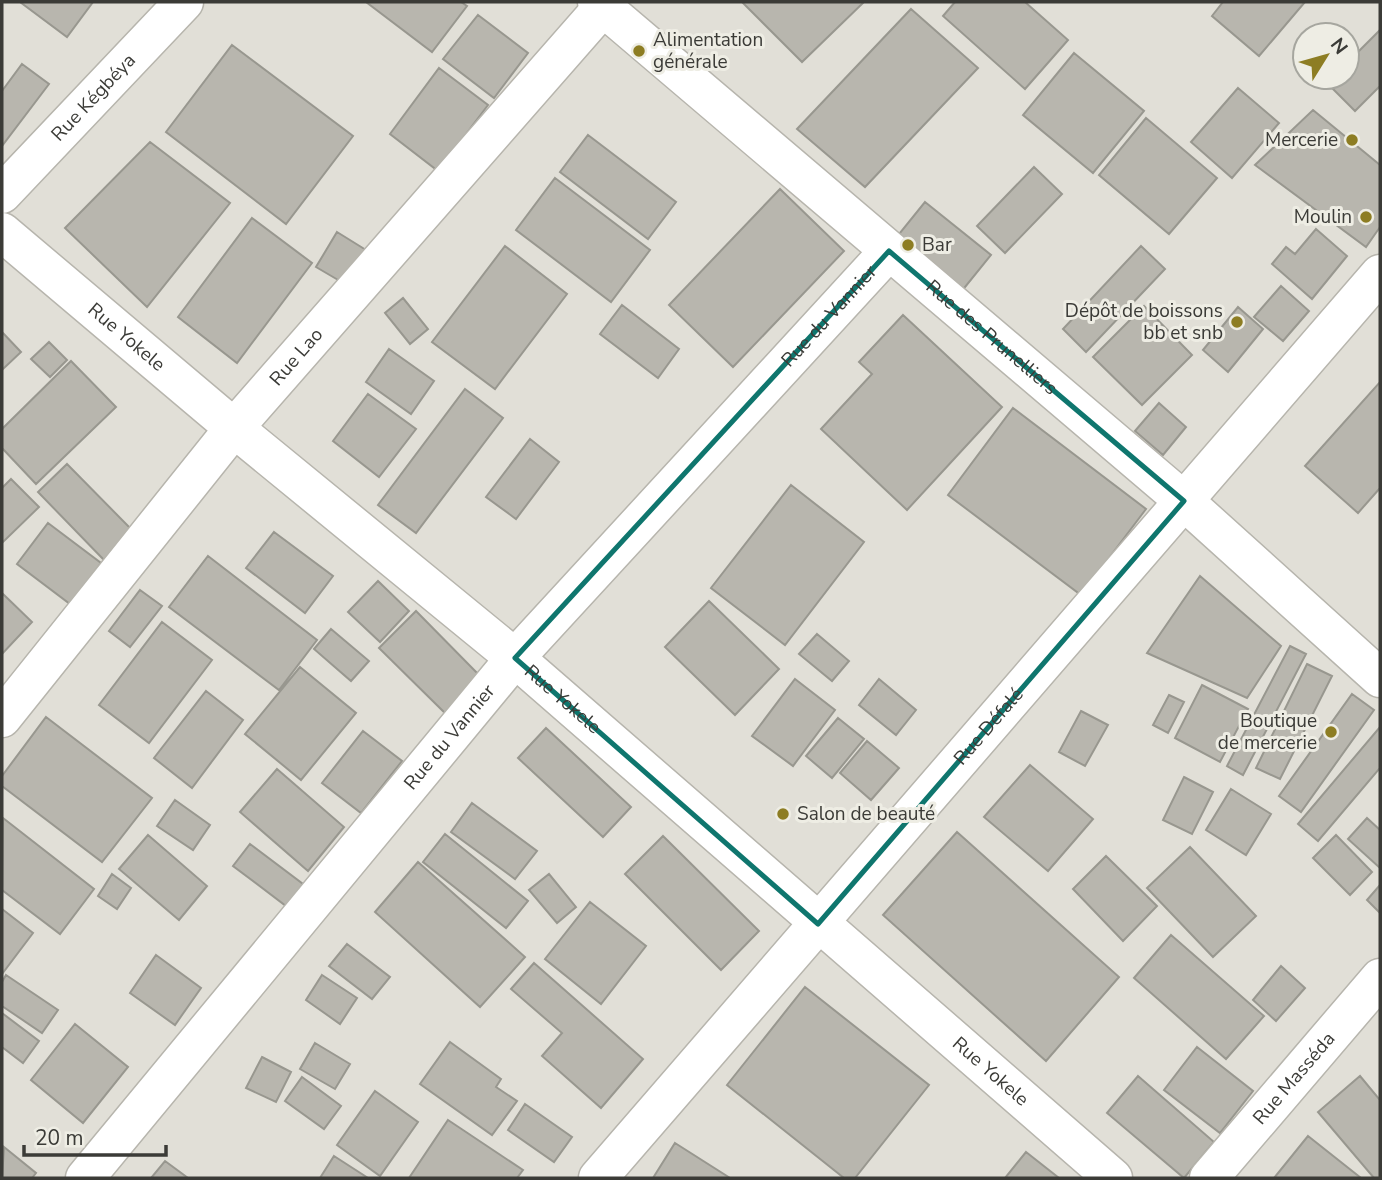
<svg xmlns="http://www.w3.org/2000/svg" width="1382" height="1180" font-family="'Nunito Sans',sans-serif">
  <rect width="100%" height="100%" fill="#e1dfd7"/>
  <path fill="#b8b6ae" stroke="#98978f" stroke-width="2" d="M20,2H93L67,37Z
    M366,2H461L467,6L432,52Z
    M742,2H864L802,62Z
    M955,2H1025L1068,40L1025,89L943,16Z
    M1223,2H1305L1259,56L1212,16Z
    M911,9L978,68L865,187L797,129Z
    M478,15L528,53L494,98L443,59Z
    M1380,30V86L1355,111L1327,83L1333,77H1347V63Z
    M232,45L353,136L286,224L166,132Z
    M1074,53L1144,111L1093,173L1023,115Z
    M22,64L49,84L2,146V91Z
    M439,68L488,105L438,171L390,134Z
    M1238,88L1279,123L1232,178L1191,142Z
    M1313,110L1380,165V227L1366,247L1255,165Z
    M1146,118L1217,178L1169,234L1099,175Z
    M588,135L676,202L648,239L560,172Z
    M150,142L230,203L147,307L65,228Z
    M1034,167L1062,194L1005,253L977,226Z
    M555,178L650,250L611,302L516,230Z
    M780,189L844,251L733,367L669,305Z
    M925,202L991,255L961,292L895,239Z
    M252,218L312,263L237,363L178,317Z
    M1316,229L1347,256L1312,299L1272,264L1286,247L1295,254Z
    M337,232L366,250L345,284L316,267Z
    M505,246L567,294L495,389L432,342Z
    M1141,246L1165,269L1086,352L1063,329Z
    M1281,286L1309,311L1283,341L1254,317Z
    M403,298L428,329L410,344L385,313Z
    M622,305L679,349L658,378L600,334Z
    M1144,306L1192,355L1142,405L1093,357Z
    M1238,307L1263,329L1228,372L1203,350Z
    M903,315L1002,407L907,510L821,429L872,374L859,362Z
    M2,332L21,352L2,370Z
    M49,342L67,360L50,377L31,359Z
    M389,349L434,381L411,414L366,382Z
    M71,361L116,407L36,484L2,448V429Z
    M1380,382V488L1358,513L1305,466Z
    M465,389L503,418L416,533L378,505Z
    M368,394L416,429L379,477L333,441Z
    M1159,403L1186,427L1163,455L1135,431Z
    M1013,408L1146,509L1081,595L948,495Z
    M530,439L559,462L516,519L486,497Z
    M67,464L133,531L104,560L38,492Z
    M11,479L39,507L2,543V488Z
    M791,485L864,542L785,645L711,588Z
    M48,523L101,563L70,604L17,564Z
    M274,532L333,576L305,613L246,568Z
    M208,556L317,640L279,690L169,607Z
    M1200,576L1281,646L1247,698L1147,653Z
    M378,581L409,611L380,642L348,612Z
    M140,590L162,606L130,647L109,631Z
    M2,593L32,622L2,654Z
    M709,601L779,669L735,715L665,647Z
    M416,611L485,681L449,717L379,648Z
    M162,622L212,660L149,743L99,705Z
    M331,629L369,661L351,681L314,649Z
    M817,634L849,661L832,681L799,654Z
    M1290,646L1306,654L1243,775L1227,766Z
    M1307,664L1332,676L1280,779L1256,768Z
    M300,667L356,713L301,780L245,734Z
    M795,679L835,710L793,766L752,736Z
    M879,679L916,710L896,735L859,705Z
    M1202,685L1248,709L1220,762L1175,738Z
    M206,691L243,720L192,788L154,758Z
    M1352,694L1374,710L1301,812L1279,796Z
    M1169,695L1184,702L1168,733L1153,725Z
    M1081,711L1108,725L1085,766L1059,752Z
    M46,717L152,798L102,862L2,786V776Z
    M838,718L864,739L832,778L806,756Z
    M1380,727V768L1318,841L1298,824Z
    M546,728L631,807L603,837L518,758Z
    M363,731L402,761L361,813L322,783Z
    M867,741L899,768L871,800L840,773Z
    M1030,765L1093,819L1048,871L984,817Z
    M277,769L344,827L308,871L240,812Z
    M1184,777L1213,792L1192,834L1163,820Z
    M1231,789L1271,814L1246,855L1206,830Z
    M175,800L210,825L193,850L157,826Z
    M472,803L537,851L515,879L451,832Z
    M3,818L94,889L60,934L2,890Z
    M1367,818L1380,830V868L1348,839Z
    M957,832L1119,977L1046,1061L883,915Z
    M445,834L528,901L506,928L423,862Z
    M148,835L207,886L179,920L119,869Z
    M1336,835L1372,872L1350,895L1313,858Z
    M663,836L759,931L721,970L625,874Z
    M250,844L303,884L286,906L233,866Z
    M1190,847L1256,916L1213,957L1147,888Z
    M1106,856L1157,906L1123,941L1073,889Z
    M418,862L525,957L480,1007L375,912Z
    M112,874L131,888L117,909L98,896Z
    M549,874L576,907L557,923L529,890Z
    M1380,885V913L1367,900Z
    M590,902L646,946L601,1004L545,959Z
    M2,909L33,933L2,974Z
    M1171,935L1264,1016L1226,1059L1134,978Z
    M347,944L390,977L372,999L329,966Z
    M156,955L201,988L175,1025L130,993Z
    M534,963L643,1059L601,1108L542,1056L562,1033L511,989Z
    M1281,966L1305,988L1276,1021L1253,1000Z
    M6,975L58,1010L42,1033L2,1006V982Z
    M322,975L357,998L340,1024L306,1000Z
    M805,987L929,1085L855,1178H844L727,1085Z
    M2,1013L39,1041L23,1063L2,1047Z
    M75,1024L128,1067L83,1123L31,1080Z
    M450,1042L501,1079L496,1087L517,1101L492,1135L420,1084Z
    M315,1043L350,1064L335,1089L300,1069Z
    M1197,1047L1253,1091L1220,1133L1164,1090Z
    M262,1057L291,1072L276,1102L246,1088Z
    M1138,1076L1214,1142L1184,1178L1107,1113Z
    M1360,1076L1380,1100V1178H1374L1318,1112Z
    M302,1077L341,1106L324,1129L285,1101Z
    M375,1091L418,1122L380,1176L337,1145Z
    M525,1104L572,1137L554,1162L508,1130Z
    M448,1120L523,1170L517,1178H409Z
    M1308,1136L1361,1178H1274Z
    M675,1143L730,1178H653Z
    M4,1147L36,1173L32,1178H2Z
    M1026,1152L1059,1178H1005Z
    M334,1156L368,1178H320Z
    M165,1161L188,1178H151Z"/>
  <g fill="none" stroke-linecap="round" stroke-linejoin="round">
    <g stroke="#b7b5ad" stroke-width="41">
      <g id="minor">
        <path id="s1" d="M597,2L1184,501L1380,678"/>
        <path id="s2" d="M2,194L184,2"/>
        <path id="s3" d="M2,232L234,428L515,658L1113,1178"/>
        <path id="s4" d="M2,718L234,428L603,7"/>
        <path id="s5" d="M85,1178L515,658L889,251"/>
        <path id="s6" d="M1209,1178L1380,978"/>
      </g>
    </g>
    <g stroke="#b7b5ad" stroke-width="41">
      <g id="tertiary">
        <path id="s7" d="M598,1178L1380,274"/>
      </g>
    </g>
    <use href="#minor" stroke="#fff" stroke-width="38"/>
    <use href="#tertiary" stroke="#fff" stroke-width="38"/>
  </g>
  <path fill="none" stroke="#0f766e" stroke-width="5" stroke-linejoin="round" d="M889,251L1184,501L818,924L515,658Z"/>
  <g fill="#8d7d23" stroke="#eeede4" stroke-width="2.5">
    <circle cx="639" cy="51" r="7"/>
    <circle cx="1352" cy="140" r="7"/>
    <circle cx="1366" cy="217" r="7"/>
    <circle cx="908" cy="245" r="7"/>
    <circle cx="1237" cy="322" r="7"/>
    <circle cx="1331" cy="732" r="7"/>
    <circle cx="783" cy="814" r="7"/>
  </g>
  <g text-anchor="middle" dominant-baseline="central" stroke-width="6" stroke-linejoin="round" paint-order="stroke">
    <g font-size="19" fill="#3b3b37" stroke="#eeede4" text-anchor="end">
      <text x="653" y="40" text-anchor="start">Alimentation<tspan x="653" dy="22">générale</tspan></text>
      <text x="1338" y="140">Mercerie</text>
      <text x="1352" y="217">Moulin</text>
      <text x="922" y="245" text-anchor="start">Bar</text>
      <text x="1223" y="311">Dépôt de boissons<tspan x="1223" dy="22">bb et snb</tspan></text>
      <text x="1317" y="721">Boutique<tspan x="1317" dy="22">de mercerie</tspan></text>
      <text x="797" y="814" text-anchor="start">Salon de beauté</text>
    </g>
    <g font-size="19" fill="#3b3b37" stroke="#eeede4">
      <text stroke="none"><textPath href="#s2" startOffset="133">Rue Kégbéya</textPath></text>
      <text stroke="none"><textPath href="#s5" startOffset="1139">Rue du Vannier</textPath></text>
      <text stroke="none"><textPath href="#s3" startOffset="163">Rue Yokele</textPath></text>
      <text stroke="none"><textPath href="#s1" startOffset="518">Rue des Prunelliers</textPath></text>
      <text stroke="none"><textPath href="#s4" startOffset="466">Rue Lao</textPath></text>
      <text stroke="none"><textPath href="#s3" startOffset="730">Rue Yokele</textPath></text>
      <text stroke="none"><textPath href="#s7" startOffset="597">Rue Défalé</textPath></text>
      <text stroke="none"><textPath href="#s5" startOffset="572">Rue du Vannier</textPath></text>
      <text stroke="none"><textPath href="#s3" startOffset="1297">Rue Yokele</textPath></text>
      <text stroke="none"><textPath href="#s6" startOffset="131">Rue Masséda</textPath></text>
    </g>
  </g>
  <rect width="1382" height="1180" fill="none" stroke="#3b3b37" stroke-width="7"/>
  <g transform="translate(1326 56) rotate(53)"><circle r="33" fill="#eeede4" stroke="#a6a69f" stroke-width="2"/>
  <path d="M0-5L12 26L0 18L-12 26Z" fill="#8d7d23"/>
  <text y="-10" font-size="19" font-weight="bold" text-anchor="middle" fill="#3b3b37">N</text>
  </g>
  <path d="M24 1145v10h142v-10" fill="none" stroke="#3b3b37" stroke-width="3.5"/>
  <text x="35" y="1145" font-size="21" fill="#3b3b37" stroke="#eeede4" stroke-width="5" paint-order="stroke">20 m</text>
</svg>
